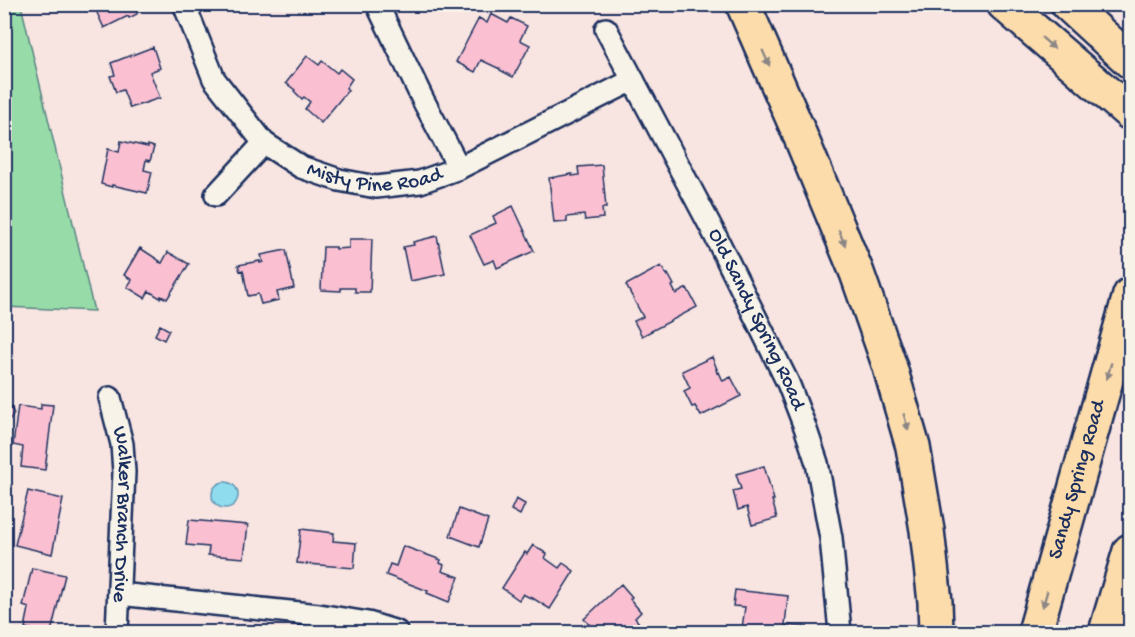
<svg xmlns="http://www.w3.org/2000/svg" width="1135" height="637" font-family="'Gochi Hand',sans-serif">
  <rect width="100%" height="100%" fill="#f8e4e1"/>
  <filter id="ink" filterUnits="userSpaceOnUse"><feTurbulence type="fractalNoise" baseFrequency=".0167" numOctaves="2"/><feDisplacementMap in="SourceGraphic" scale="12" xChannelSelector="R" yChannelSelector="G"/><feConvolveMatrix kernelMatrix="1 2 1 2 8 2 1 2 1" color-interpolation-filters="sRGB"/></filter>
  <g filter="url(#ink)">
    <path fill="#97dba8" stroke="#598583" stroke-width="1.5" d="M5,4L21,5L94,311L5,307Z"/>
    <path fill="#8fdcef" stroke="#6197b5" stroke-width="1.5" d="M212 495a13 13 0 1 1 26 0a13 13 0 1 1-26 0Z"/>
    <path fill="#fac0d1" stroke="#1b2f5e" stroke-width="1.5" d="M93,4H133L137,14L129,18L128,16L104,28Z
      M491,14L508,23L511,18L527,26L520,40L530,45L513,77L500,70V69L481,60L475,72L456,62L479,18L487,23Z
      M153,47L160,68L150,72L160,98L130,108L123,90L116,92L110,76L115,75L111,63Z
      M307,56L319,65L322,61L337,73L340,69L352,79L346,88L348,90L321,123L305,109L310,102L304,97L302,99L294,91L295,90L286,83Z
      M121,141L148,147V145L154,147L150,161L146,160L144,170L152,172L147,193L112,185V187L101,184L108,149L119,152Z
      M602,165L606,208H602L603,218L585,220L584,215L567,217V222L554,223L549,178L572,174V176L579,175L578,167Z
      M513,206L534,251L497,268L494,260L484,264L470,235L496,223L493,216Z
      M437,236L445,274L410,281L403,247L414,245L413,242Z
      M349,239H372L370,292H355V288H341V291L321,290L323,247H336V249L349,248Z
      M140,248L160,261L159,262L162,263L168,252L189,264L167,299L161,296L160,298L149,291L145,298L127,287L132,280L124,275Z
      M286,250L294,288L277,292L279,300L261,304L258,294L248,296L243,270L240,271L238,265L260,261V263L263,262L261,255Z
      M661,266L667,276L668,274L674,285L672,286L676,294L687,288L697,307L642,336L634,321L643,317L626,285Z
      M160,325L169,330L164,340L155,335Z
      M712,357L717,369H716L717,373L719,372L723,381L731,377L741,396L701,416L695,406L692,407L684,391L690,388L682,371Z
      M41,404L53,405L45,470L21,467L23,447L13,445L18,406L41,409Z
      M4,407H11L14,414L10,420L4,419Z
      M764,466L774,500H772L777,518L752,525L747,507L738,510L733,491L741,489L736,474Z
      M28,491L63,499L52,554L15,545Z
      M516,499L525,504L520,515L511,510Z
      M459,509L488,520L479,547L450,536Z
      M189,520L248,525L244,558L208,555L209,547L186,545Z
      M301,529L334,533L333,541L356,543L354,568L297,563Z
      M533,545L547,554L545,558L559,568L563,563L574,571L550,609L531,597L532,599L523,594L519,600L502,588L525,552L527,554Z
      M403,546L441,560L440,563L444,565L442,571L459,577L449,602L427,593L428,591L386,575L390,564L396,566Z
      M32,568L65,575L51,632H43L25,628L29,608L23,606Z
      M621,584L632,597L630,599L641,612L635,618L642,627L636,632H608L605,629L601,632H597L584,619Z
      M735,590L788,596L785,625L807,627V632H733V627L742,628L745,607L733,606Z"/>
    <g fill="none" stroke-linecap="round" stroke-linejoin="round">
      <g stroke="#1b2f5e" stroke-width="26">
        <g id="minor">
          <path id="s1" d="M184,4L214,79L264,143L301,167L339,180L376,187L420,182L459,168L633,80"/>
          <path d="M377,4L423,100L459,168"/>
          <path id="s2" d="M606,29L712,229L788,383L805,427L817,463L831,538L840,632"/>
          <path d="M216,195L264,143"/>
          <path id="s3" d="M110,398L122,444L124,472L117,632"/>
          <path d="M119,594L319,615L368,623L397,632"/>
        </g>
      </g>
      <g stroke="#1b2f5e" stroke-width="38">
        <g id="primary">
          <path id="s4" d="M1035,632L1130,295"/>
          <path d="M1106,632L1130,551"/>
        </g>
      </g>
      <g stroke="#1b2f5e" stroke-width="38">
        <path id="motorway" d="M743,4L797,128L857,273L889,364L913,447L927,530L935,602L936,632
          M1004,4L1130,113
          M1068,4L1130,61"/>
      </g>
      <use href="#minor" stroke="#f7f3e8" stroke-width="21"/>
      <use href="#primary" stroke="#fddcac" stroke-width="33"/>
      <use href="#motorway" stroke="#fddcac" stroke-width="33"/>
    </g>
    <defs><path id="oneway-solid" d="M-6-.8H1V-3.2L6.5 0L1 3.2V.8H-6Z" transform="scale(1.5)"/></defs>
    <g fill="#8c8685">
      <use href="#oneway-solid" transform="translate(1048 43) rotate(41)"/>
      <use href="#oneway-solid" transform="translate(766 58) rotate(66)"/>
      <use href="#oneway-solid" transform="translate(842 238) rotate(68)"/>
      <use href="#oneway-solid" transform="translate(1109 371) rotate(106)"/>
      <use href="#oneway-solid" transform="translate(906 422) rotate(74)"/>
      <use href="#oneway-solid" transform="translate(1045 599) rotate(106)"/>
    </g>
  </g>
  <g text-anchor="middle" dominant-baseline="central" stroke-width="4.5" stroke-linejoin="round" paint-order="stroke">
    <g font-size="21" fill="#1b2f5e" stroke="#f7f3e8">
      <text stroke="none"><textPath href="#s1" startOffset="282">Misty Pine Road</textPath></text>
      <text stroke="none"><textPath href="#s2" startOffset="327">Old Sandy Spring Road</textPath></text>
      <text stroke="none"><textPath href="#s4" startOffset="158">Sandy Spring Road</textPath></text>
      <text stroke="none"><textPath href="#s3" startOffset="118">Walker Branch Drive</textPath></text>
    </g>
  </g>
  <rect width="1135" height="637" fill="none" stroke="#f7f3e8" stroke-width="24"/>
  <rect x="12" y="12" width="1111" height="613" fill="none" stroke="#1b2f5e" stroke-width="2" filter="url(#ink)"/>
</svg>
